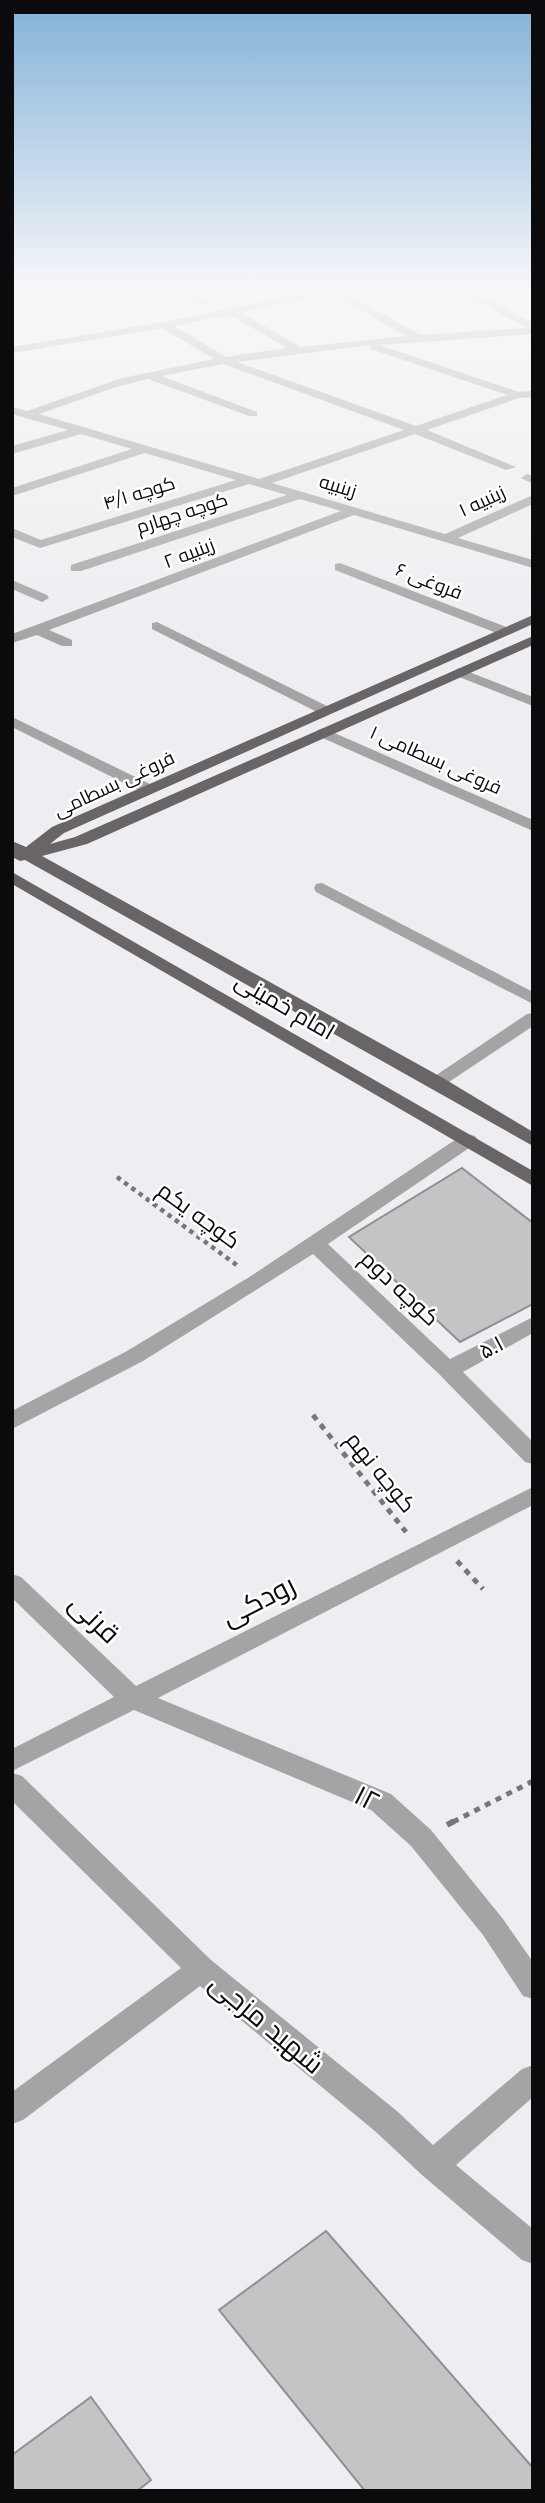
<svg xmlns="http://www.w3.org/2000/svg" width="545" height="2503" font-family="Montserrat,Cairo,sans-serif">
  <rect width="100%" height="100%" fill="#eeeef2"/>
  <path fill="#c6c3c6" stroke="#928f91" stroke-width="2" d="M462,1168L533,1223V1304L460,1342L349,1237Z
    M326,2231L533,2468V2491H365L219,2310Z
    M91,2397L151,2480L137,2491H12V2455Z"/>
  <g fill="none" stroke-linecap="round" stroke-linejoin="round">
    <path stroke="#77777a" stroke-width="4.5" stroke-dasharray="4.5 4.5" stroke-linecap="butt" d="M117,1177L238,1266"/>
    <path stroke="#77777a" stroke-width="5" stroke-dasharray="6 6" stroke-linecap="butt" d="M313,1415L406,1532
      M457,1561L483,1589
      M453,1822L533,1781"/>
    <path stroke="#77777a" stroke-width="6" stroke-dasharray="8 8" stroke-linecap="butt" d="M447,1825L456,1820"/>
    <path fill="#a5a3a3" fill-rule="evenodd" d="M17,290H32L12,299V292Z
      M171,290H185L212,304L203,306Z
      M319,290H341L420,335L527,328L456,290H470L533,323V334L379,345L519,392L533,391V397L519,398L427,430L516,467L506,470L415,434L272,483L445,534L533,495V504L458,538L533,560V568L354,515L49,630L72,640V646H62L37,635L12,643V634L341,511L300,499L81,571H71V565L287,495L249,484L40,548L12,537V528L41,540L236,480L145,453L12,496V488L132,449L81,434L12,454V446L68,430L12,414V407L27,411L122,378L214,359L162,328L12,353V347L164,322ZM332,294L406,336L300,347L241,312ZM230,315L287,348L226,357L174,326ZM371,345V349L507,395L416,426L237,362ZM223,364L404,430L259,479L39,414L116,387L148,379L249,416H257V412L161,376Z
      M524,290H533V295Z
      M527,474L533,476V484L521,478Z
      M340,563L509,628L511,631L509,634H499L335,570V564Z
      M12,580L47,595L49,598L42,602L12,589Z
      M157,622L331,708L333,711L326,715L321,714L152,629V623Z
      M459,668L533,697V706L454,675L452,672Z
      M12,717L154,786L156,789L154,792H142L12,727Z
      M323,728L533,820V831L318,736L315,733L318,730Z
      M322,883L533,992V1004L316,892L314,888L316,884Z
      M533,1013V1026L443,1086L436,1088L426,1082L527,1014Z
      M468,1134L475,1136L478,1140L475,1144L328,1244L450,1359L533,1317V1333L463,1372L533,1442V1464L525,1462L440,1375L313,1254L143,1361L12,1429V1411L127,1351L251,1276L461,1136Z
      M533,1487V1505L158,1698L391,1794L431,1830L503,1919L533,1962V1999L523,1996L483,1935L411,1846L371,1810L134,1710L12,1771V1749L114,1697L12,1598V1574L21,1577L136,1686Z
      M12,1773L22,1776L211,1960L398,2112L433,2145L522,2069L533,2065V2097L456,2165L533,2229V2264L522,2260L422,2175L376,2132L200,1986L23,2120L12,2124V2092L181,1968L12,1801Z"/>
    <path fill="#696566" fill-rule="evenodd" d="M533,615V624L64,833L50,844L75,837L533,636V645L87,844L42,856L443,1078L533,1132V1146L25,860L20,861L12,857V841L26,847L52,827Z
      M12,872L533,1171V1186L12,884Z"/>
  </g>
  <linearGradient id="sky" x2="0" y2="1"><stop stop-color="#83b1d8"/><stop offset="0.45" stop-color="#f7f7f9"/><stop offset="1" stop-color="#f7f7f9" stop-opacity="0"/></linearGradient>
  <rect width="545" height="641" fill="url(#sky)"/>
  <g text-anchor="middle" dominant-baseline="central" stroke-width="5" stroke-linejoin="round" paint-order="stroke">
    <g font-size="19" fill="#0b0b0d" stroke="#fff">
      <text transform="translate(338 486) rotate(17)">زینبیه</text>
      <text transform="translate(139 493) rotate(-17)">کوچه ۴/۱</text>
      <text transform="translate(482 501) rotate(-25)">زینبیه ۱</text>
      <text transform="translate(182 513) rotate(-18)">کوچه چهارم</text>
      <text transform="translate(189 553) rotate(-21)">زینبیه ۲</text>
      <text transform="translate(429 581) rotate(21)">فروغی ۶</text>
      <text transform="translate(436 760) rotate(24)">فروغی بسطامی ۱</text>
      <text transform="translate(114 784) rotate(-25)">فروغی بسطامی</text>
    </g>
    <g font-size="23" fill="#0b0b0d" stroke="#fff">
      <text transform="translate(285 1006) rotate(30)">امام خمینی</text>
      <text transform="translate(199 1215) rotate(36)">کوچه یکم</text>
      <text transform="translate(400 1288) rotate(43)">کوچه دوم</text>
      <text transform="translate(491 1347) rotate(-28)">۵.۱</text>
      <text transform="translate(381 1472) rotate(51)">کوچه نهم</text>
    </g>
    <g font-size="28" fill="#0b0b0d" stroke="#fff">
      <text transform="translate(258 1600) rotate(-27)">رودکی</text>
      <text transform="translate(95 1618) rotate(44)">قرنی</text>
      <text transform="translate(367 1798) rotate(27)">۱۲</text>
      <text transform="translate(267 2023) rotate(40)">شهید مزجی</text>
    </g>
  </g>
  <rect width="545" height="2503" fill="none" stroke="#0b0b0d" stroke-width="28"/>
</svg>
